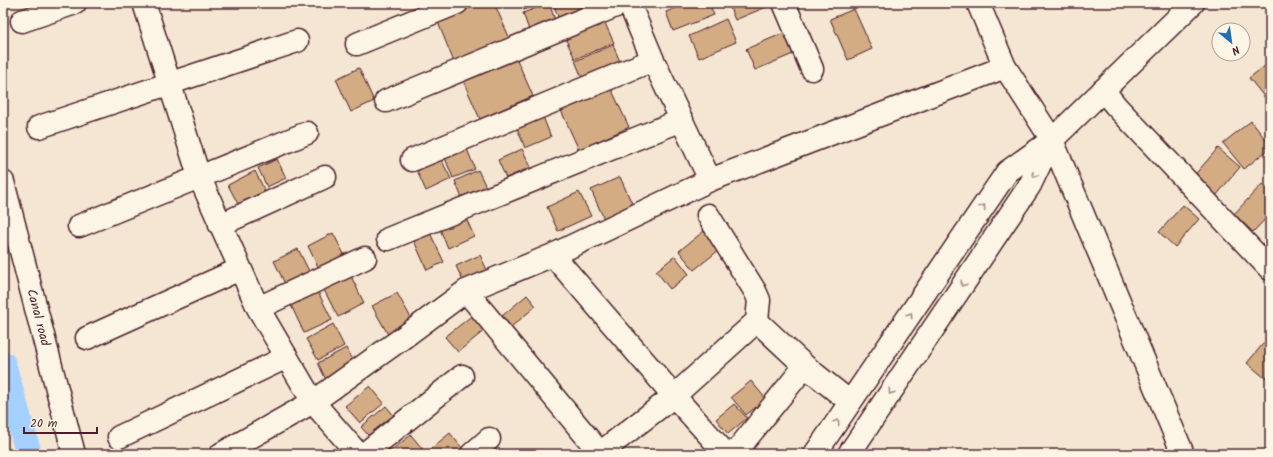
<svg xmlns="http://www.w3.org/2000/svg" width="1273" height="457" font-family="Kalam,sans-serif">
  <rect width="100%" height="100%" fill="#f4e6d2"/>
  <filter id="ink" filterUnits="userSpaceOnUse"><feTurbulence type="fractalNoise" baseFrequency=".025" numOctaves="2"/><feDisplacementMap in="SourceGraphic" scale="8" xChannelSelector="R" yChannelSelector="G"/><feConvolveMatrix kernelMatrix="1 2 1 2 8 2 1 2 1" color-interpolation-filters="sRGB"/></filter>
  <g filter="url(#ink)">
    <g fill="none" stroke-linecap="round" stroke-linejoin="round">
      <path stroke="#a3d0fe" stroke-width="26" d="M3,364L29,454"/>
    </g>
    <path fill="#d3ac84" stroke="#4a1f2b" d="M476,3H494L510,39L454,62L437,20Z
      M522,3H543L524,10Z
      M549,3L556,23L530,33L523,13Z
      M553,3H594L596,8L560,22Z
      M689,3H709L714,15L673,31L666,12Z
      M728,3H770L771,5L735,20Z
      M827,3H840L829,7Z
      M854,9L872,49L848,60L830,19Z
      M726,19L736,42L699,58L689,36Z
      M604,21L614,43L575,59L565,38Z
      M784,33L793,54L755,70L746,49Z
      M613,45L621,64L583,80L575,61Z
      M514,53L533,96L480,119L461,76Z
      M1270,62V97L1266,99L1249,78Z
      M359,68L374,101L351,112L336,79Z
      M609,84L629,127L579,150L559,106Z
      M543,117L551,137L525,148L517,128Z
      M1251,121L1270,145V148L1244,169L1223,143Z
      M1218,148L1240,167L1215,197L1192,178Z
      M467,149L475,169L453,178L445,158Z
      M522,149L531,167L506,178L498,160Z
      M277,159L286,178L267,187L258,168Z
      M441,159L451,179L426,191L417,171Z
      M478,170L486,187L462,198L455,181Z
      M255,171L265,191L238,204L228,185Z
      M620,177L634,208L605,221L591,190Z
      M1262,184L1270,191V214L1253,232L1234,214Z
      M579,192L591,216L558,231L547,207Z
      M1183,205L1199,219L1175,247L1159,232Z
      M465,216L474,236L448,248L439,227Z
      M704,231L719,250L694,270L679,251Z
      M333,233L345,256L319,269L308,246Z
      M430,233L444,262L427,270L414,241Z
      M298,249L310,273L286,286L274,261Z
      M480,255L487,270L463,281L456,266Z
      M675,256L689,274L670,289L656,271Z
      M350,274L364,303L338,317L323,288Z
      M317,290L332,320L304,333L290,303Z
      M397,293L415,325L390,338L372,306Z
      M527,295L536,306L511,327L502,316Z
      M474,314L486,329L458,352L445,337Z
      M333,324L344,346L318,360L306,339Z
      M1268,338L1270,339V373L1265,378L1247,363Z
      M346,348L357,369L328,384L318,363Z
      M751,381L766,399L746,415L731,397Z
      M370,386L384,403L360,423L345,406Z
      M734,404L747,418L728,434L716,419Z
      M386,406L400,423L375,443L361,427Z
      M450,433L466,453L465,454H431L428,451Z
      M411,435L426,453L424,454H391L389,452Z"/>
    <g fill="none" stroke-linecap="round" stroke-linejoin="round">
      <g stroke="#4a1f2b" stroke-width="25">
        <path id="street" d="M144,3L199,176L258,308L313,402L358,454
          M629,3L653,60L710,180L1005,67
          M784,3L812,69
          M978,3L1005,67L1052,140L1183,454
          M22,21L75,3
          M357,44L457,3
          M1103,90L1116,106L1270,269
          M386,101L623,3
          M39,127L297,41
          M412,160L653,60
          M708,215L755,291L759,300L757,321L805,366L850,402
          M220,225L325,177
          M79,226L307,133
          M388,239L682,120
          M553,255L674,396L726,454
          M466,291L601,454
          M258,308L365,258
          M87,338L240,269
          M119,437L287,357
          M600,453L674,396L757,321
          M221,454L313,402L404,337L466,291L553,255L710,180
          M364,454L462,376
          M472,454L489,439
          M734,454L805,366"/>
      </g>
      <g stroke="#4a1f2b" stroke-width="25">
        <g id="secondary">
          <path id="s1" d="M3,182L74,454"/>
          <path d="M815,454L1007,172L1052,140L1193,3"/>
          <path d="M849,454L1030,185L1050,143"/>
        </g>
      </g>
      <use href="#street" stroke="#fcf5e5" stroke-width="22"/>
      <use href="#secondary" stroke="#fcf5e5" stroke-width="22"/>
    </g>
    <defs><path id="oneway-chevron" d="M-2-3.5L2.5 0L-2 3.5" fill="none" stroke-width="1.6" stroke-linecap="round" stroke-linejoin="round"/></defs>
    <g stroke="#a38a88">
      <use href="#oneway-chevron" transform="translate(1035 175) rotate(116)"/>
      <use href="#oneway-chevron" transform="translate(983 207) rotate(-56)"/>
      <use href="#oneway-chevron" transform="translate(963 284) rotate(124)"/>
      <use href="#oneway-chevron" transform="translate(910 315) rotate(-56)"/>
      <use href="#oneway-chevron" transform="translate(891 392) rotate(124)"/>
      <use href="#oneway-chevron" transform="translate(837 422) rotate(-56)"/>
    </g>
  </g>
  <g text-anchor="middle" dominant-baseline="central" stroke-width="3.5" stroke-linejoin="round" paint-order="stroke">
    <g font-size="13" fill="#4a1f2b" stroke="#fcf5e5">
      <text stroke="none"><textPath href="#s1" startOffset="140">Canal road</textPath></text>
    </g>
  </g>
  <rect width="1273" height="457" fill="none" stroke="#fcf5e5" stroke-width="16"/>
  <rect x="8" y="8" width="1257" height="441" fill="none" stroke="#4a1f2b" stroke-width="1.5" filter="url(#ink)"/>
  <g transform="translate(1231 42) rotate(151)"><circle r="19" fill="#fcf5e5" stroke="#b59f9b"/>
  <path d="M0-3L7 15L0 10L-7 15Z" fill="#1f6fb2"/>
  <text y="-6" font-size="11" font-weight="bold" text-anchor="middle" fill="#4a1f2b">N</text>
  </g>
  <path d="M24 427v6h73v-6" fill="none" stroke="#4a1f2b" stroke-width="2"/>
  <text x="30" y="427" font-size="12" fill="#4a1f2b" stroke="#fcf5e5" stroke-width="3" paint-order="stroke">20 m</text>
</svg>
